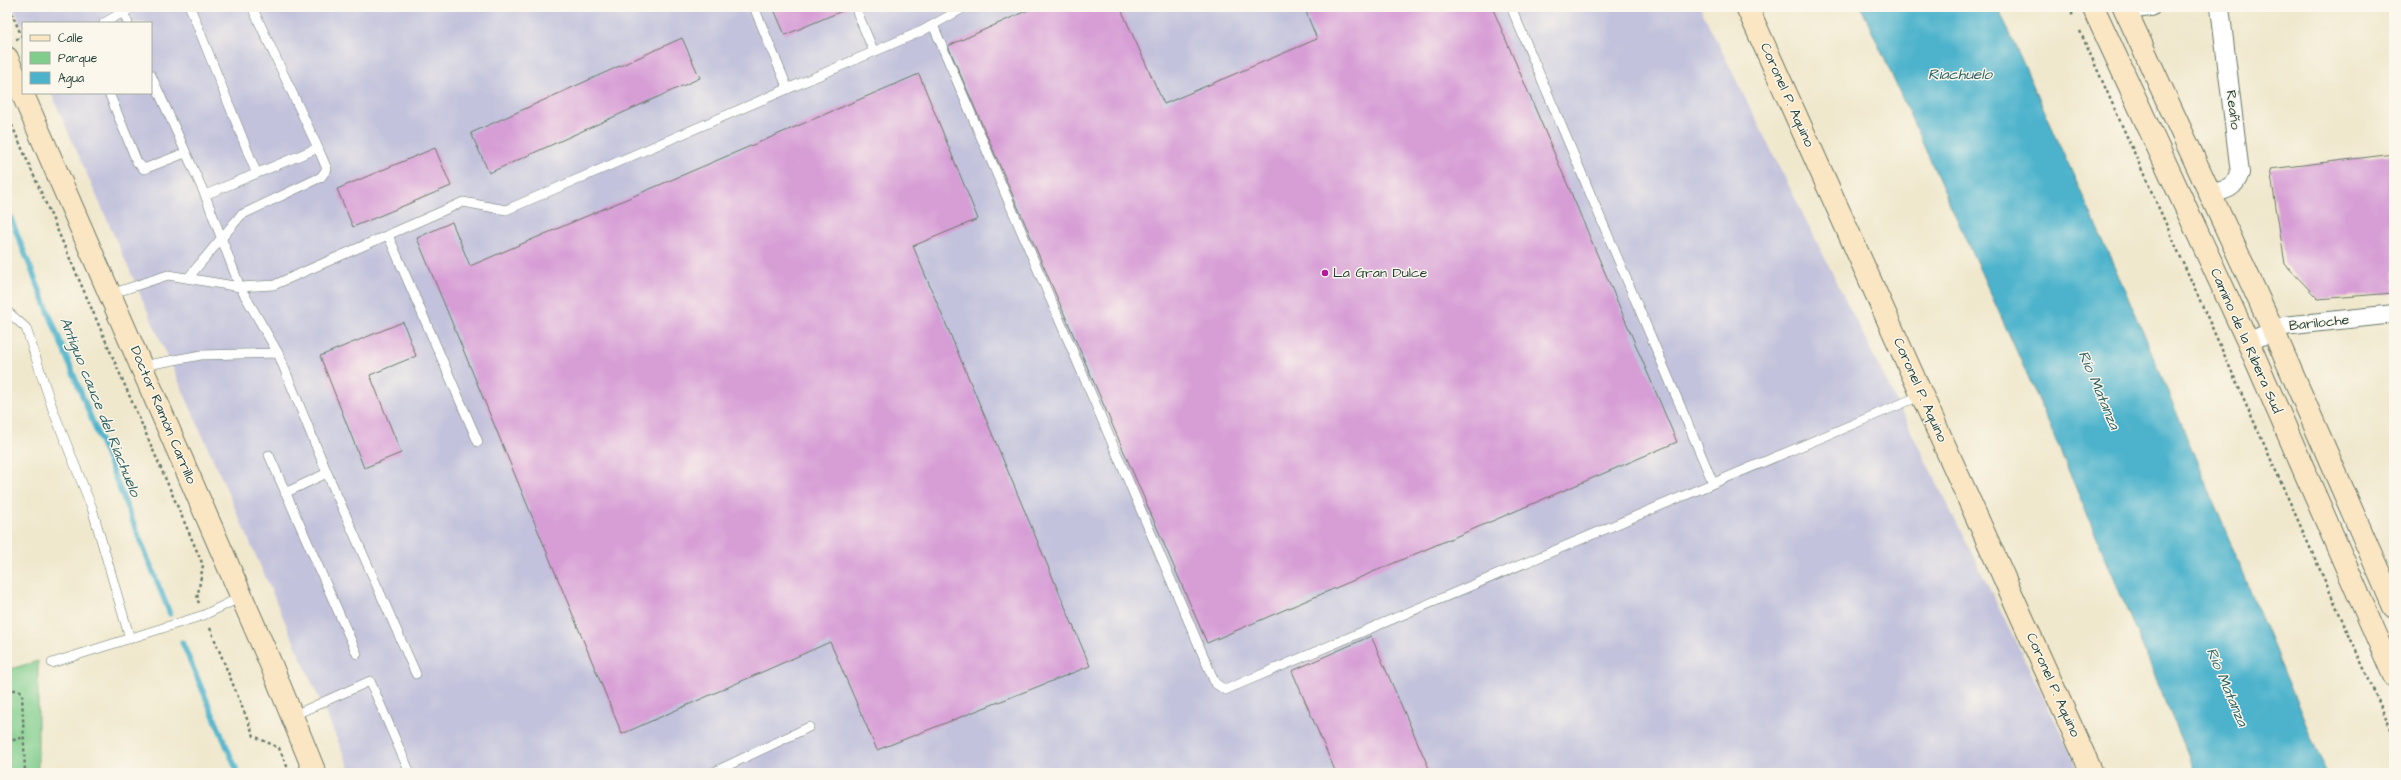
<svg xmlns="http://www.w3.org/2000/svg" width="2401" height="780" font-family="'Architects Daughter',sans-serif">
  <rect width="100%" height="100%" fill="#fbf7ec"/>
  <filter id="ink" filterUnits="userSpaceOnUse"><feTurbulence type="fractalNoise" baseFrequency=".025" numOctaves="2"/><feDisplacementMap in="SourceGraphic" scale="8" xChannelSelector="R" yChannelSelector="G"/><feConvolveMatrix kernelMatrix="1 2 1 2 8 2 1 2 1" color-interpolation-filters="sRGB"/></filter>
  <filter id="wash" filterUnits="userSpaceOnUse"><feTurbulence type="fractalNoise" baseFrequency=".012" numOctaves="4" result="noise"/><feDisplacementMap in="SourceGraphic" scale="16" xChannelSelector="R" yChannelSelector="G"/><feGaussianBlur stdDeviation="0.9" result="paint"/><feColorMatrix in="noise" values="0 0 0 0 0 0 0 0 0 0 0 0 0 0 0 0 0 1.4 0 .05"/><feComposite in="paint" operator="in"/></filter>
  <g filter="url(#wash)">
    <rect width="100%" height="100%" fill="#f0e8cd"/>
    <path fill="#c2c2dc" d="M13,7H1700L2081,773H352L51,93H151V23H23V30Z"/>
    <path fill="#80cd8c" stroke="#508560" d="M38,661V773H7V670Z"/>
    <path fill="#4db3cc" stroke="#367880" d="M1861,7H1998L2137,317L2326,773H2196L2040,403Z"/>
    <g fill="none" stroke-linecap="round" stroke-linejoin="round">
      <path stroke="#4db3cc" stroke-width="5.5" d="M7,209L170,614
        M182,642L238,773"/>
    </g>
    <g id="blocks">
      <path fill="#d79ed6" d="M773,7H849V8L785,35Z
        M1035,7H1120L1164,104L1317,39L1304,7H1492L1677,442L1207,643L948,46Z
        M682,38L700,78L489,173L471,133Z
        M919,74L978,219L913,246L1090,666L877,750L830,642L622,734L417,238L452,222L470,266Z
        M435,148L451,186L353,227L337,189Z
        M2394,154V293L2318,299L2285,264L2270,169Z
        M403,322L416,356L370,375L401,453L364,468L320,356Z
        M1371,636L1431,773H1336L1292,671Z"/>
    </g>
  </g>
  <g filter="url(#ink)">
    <use href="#blocks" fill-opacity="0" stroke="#68796a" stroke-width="1"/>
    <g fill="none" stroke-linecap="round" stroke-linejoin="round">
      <g stroke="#68796a" stroke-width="10">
        <path id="lane" d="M190,7L256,172
          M754,7L788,89
          M855,7L874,52
          M1511,7L1713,483
          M104,23L123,12
          M128,23L123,12L135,7
          M933,25L1215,683L1225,690L1922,395
          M151,75L205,195L240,287L278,353
          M109,93L137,162L144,169L185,153
          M205,195L318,148L252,7
          M388,235L478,442
          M188,278L241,215L321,177L327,169L318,148
          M111,294L168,275L240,287L274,285L463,202L506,210L922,31L965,7
          M7,311L26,328L53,410L92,508L130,639
          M142,366L201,355L278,353L327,473L416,674
          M269,455L357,654
          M285,493L327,473
          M52,663L204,615L241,597
          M292,716L370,681L410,773
          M712,773L809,727"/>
      </g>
      <g stroke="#68796a" stroke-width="20">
        <path id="street" d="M2126,10L2151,7
          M2209,194C2225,190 2234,190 2240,173L2220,7
          M2248,342L2284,326L2394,314"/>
      </g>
      <g stroke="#68796a" stroke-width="24">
        <path id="secondary" d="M1747,7L2092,773
          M2093,7L2248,342L2394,676
          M2124,7L2273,330L2394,607
          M7,58L270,662L315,773"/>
      </g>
      <path stroke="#68796a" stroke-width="2.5" stroke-dasharray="3 3" stroke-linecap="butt" d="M9,7L22,37L15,40
        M2069,7L2073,16
        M2080,31L2394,736
        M7,114L203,565L197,599L199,603
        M210,628L254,736L279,748L290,773
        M7,690H18L22,692L25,773
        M7,742L24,737"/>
      <use href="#lane" stroke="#fff" stroke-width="9"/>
      <use href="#street" stroke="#fff" stroke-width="18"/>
      <use href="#secondary" stroke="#fbe6c4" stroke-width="22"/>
    </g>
  </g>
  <circle fill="#b5179e" stroke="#fbf7ec" stroke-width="1.5" cx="1325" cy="273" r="4"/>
  <g text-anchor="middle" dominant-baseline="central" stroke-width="3" stroke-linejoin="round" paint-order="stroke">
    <g font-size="14" fill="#1f3d34" stroke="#fbf7ec">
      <text transform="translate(1787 95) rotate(66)">Coronel P. Aquino</text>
      <text transform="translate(2233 110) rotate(83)">Reaño</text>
      <text transform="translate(2319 323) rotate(-6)">Bariloche</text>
      <text transform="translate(2246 341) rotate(66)">Camino de la Ribera Sud</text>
      <text transform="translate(1920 390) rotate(66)">Coronel P. Aquino</text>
      <text transform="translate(163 415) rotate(67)">Doctor Ramón Carrillo</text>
      <text transform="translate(2053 685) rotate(66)">Coronel P. Aquino</text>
    </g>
    <g font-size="14" fill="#1f3d34" stroke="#fbf7ec" text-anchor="start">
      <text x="1333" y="273">La Gran Dulce</text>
    </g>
    <g font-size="15" font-style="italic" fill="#2d6062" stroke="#fbf7ec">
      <text x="1960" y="74">Riachuelo</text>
      <text transform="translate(2099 390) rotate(67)">Río Matanza</text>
      <text transform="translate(100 407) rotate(68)">Antiguo cauce del Riachuelo</text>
      <text transform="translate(2227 687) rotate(67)">Río Matanza</text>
    </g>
  </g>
  <rect width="2401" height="780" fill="none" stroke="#fbf7ec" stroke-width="24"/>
  <rect x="22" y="22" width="130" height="72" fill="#fbf7ec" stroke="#a3ada2"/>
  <rect x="30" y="35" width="20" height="6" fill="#fbe6c4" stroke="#a3ada2"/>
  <text x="58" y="42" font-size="12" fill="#1f3d34">Calle</text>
  <rect x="30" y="52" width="20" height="12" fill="#80cd8c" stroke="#a3ada2"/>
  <text x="58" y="62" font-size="12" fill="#1f3d34">Parque</text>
  <rect x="30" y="72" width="20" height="12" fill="#4db3cc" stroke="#a3ada2"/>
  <text x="58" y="82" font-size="12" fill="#1f3d34">Agua</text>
</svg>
